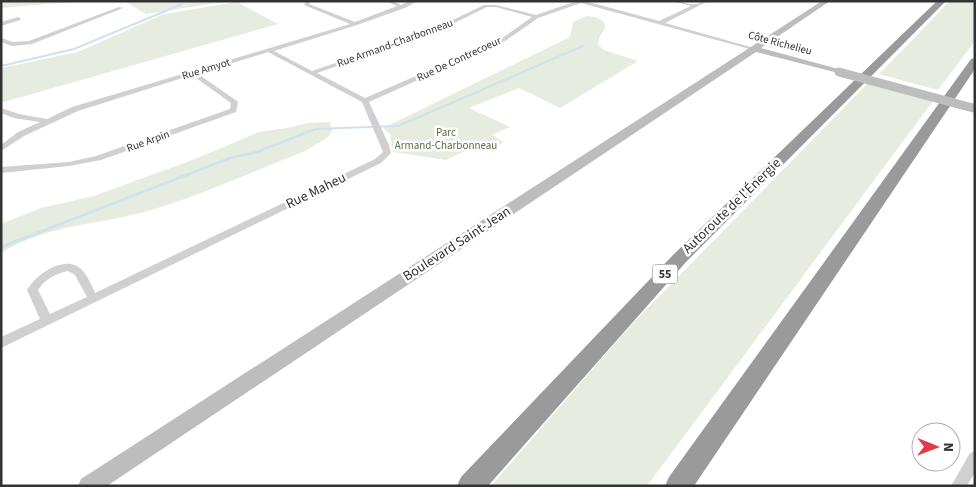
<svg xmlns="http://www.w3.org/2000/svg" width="976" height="487" font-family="'Source Sans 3',sans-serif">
  <rect width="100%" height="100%" fill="#fff"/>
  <path fill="#e6ecdf" d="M1,1H80L1,8Z
    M124,1H229L146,14Z
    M950,1H975V41L938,90L879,74Z
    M237,2L278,24L4,102L1,99V68L78,52L164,14Z
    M586,16L596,17L604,22L605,28L599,38L598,45L604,50L638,61L560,108L519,88L469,108L510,127L492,135L504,142L488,150H467L446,160L393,152L390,134L383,128L570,37L573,22Z
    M868,83L933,101L647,486H491L633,323Z
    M330,122L332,131L327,138L305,151C254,171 204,194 151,210C101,225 47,224 1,253V224L41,208L94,196L195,159L259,132L287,128L308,123Z"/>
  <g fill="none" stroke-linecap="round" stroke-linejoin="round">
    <path stroke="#cfe2ee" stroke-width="2" d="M1,66L74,49L180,5
      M307,132L316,129L398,126L583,46"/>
    <path stroke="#cfe2ee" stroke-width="2.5" d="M58,225L230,158L257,152L310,131"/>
    <path stroke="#cfe2ee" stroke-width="3" d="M1,247L61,224"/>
    <path fill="#d0d0d0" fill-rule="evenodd" d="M306,1H311L309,4L355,22L397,6L386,1H393L401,5L410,1H417L405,8L357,25L274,51L312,71L434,29L484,5H496L536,15L577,1H585L659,21L691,6L673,1C680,1 690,5 695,4C700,4 703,1 708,1L665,23L758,49L753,50L581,3L538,18L505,41L369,102L389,145L391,153L381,163L1,348V337L40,319L27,290C36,274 67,252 83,271C88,277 92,286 95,293L375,159L383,152L362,102L268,52L198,74L237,101L238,102L236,112L101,160L69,166L1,173V167L69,162L96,156L230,109L231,103L192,75L78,111L24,136L1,151V145L18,132L40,122L14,118L1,113V108L19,114L47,119L72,107L350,24L304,5ZM487,7H496L532,17L501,39L365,98L317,73L438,31ZM68,271L75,275L87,297L50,314L38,290C45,279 55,274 68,271Z
      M119,7L123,8L32,44L12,46L1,42V38L13,42L29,41Z
      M18,17L21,19L20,20L1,26V22Z
      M975,451V472L967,486H951L970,453Z"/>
    <path fill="#bdbdbd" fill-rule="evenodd" d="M822,1H830L761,48L842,70V74L756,52L107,486H78L81,479Z"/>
    <path fill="#9a9a9a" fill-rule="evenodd" d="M937,1H946L686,262L488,486H457L461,477L674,254Z
      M975,58V69L694,486H665L669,477L971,59Z"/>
    <path stroke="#bdbdbd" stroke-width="9" d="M839,72L973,108"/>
  </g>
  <g text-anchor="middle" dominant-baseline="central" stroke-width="5" stroke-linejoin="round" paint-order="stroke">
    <g font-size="11" fill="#333" stroke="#fff">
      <text transform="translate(395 43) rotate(-20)">Rue Armand-Charbonneau</text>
      <text transform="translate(780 43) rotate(15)">Côte Richelieu</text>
      <text transform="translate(459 59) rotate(-25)">Rue De Contrecoeur</text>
      <text transform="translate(206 69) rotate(-17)">Rue Amyot</text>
      <text transform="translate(148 141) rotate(-20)">Rue Arpin</text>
    </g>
    <g font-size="11" fill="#56703f" stroke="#fff">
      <text x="446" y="132">Parc<tspan x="446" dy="13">Armand-Charbonneau</tspan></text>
    </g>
    <rect fill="#fff" stroke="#707070" stroke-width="1" x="652.5" y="264.5" width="25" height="19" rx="4"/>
    <g font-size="12" font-weight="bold" fill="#333">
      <text x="665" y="274">55</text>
    </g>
    <g font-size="14" fill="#333" stroke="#fff">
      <text transform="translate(316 191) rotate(-26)">Rue Maheu</text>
      <text transform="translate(732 206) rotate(-44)">Autoroute de l'Énergie</text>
      <text transform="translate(457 244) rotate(-33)">Boulevard Saint-Jean</text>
    </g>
  </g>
  <rect width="976" height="487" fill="none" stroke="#333333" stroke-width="5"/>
  <g transform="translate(936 447) rotate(91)"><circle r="24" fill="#ffffff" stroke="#adadad"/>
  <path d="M0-4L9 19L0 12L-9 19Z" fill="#e63946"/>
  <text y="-8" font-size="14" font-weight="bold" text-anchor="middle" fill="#333333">N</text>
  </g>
</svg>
